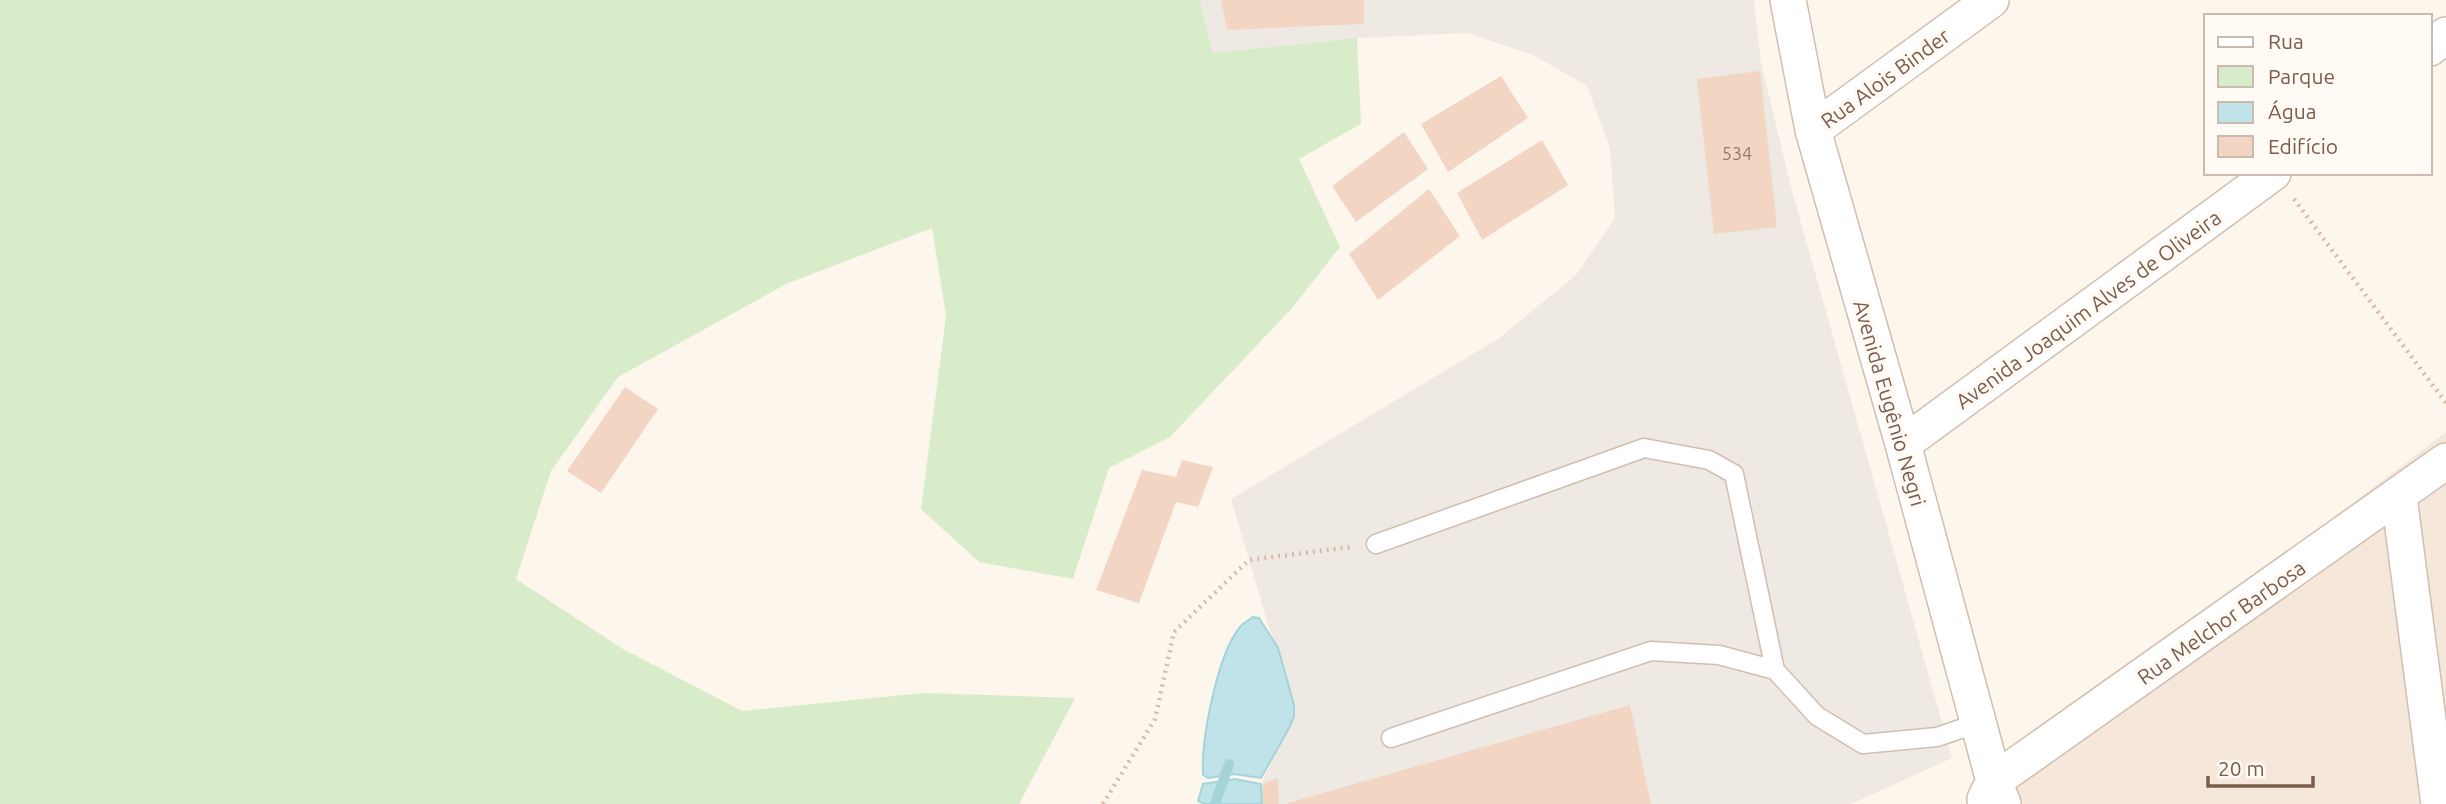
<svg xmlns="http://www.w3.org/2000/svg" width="2446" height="804" font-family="Ubuntu,sans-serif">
  <rect width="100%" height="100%" fill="#fdf6ec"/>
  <path fill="#f5e8da" d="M2446,432V804H1981L1999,773Z"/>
  <path fill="#efe9e4" d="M1200,0H1754L1761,63L1792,191L1952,758L1851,804H1257L1264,778L1294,712L1231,499L1498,339L1576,275L1615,218L1610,148L1587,86L1533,55L1468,33L1357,38L1211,53Z"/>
  <path fill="#d8ecc9" d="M0,0H1200L1212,53L1357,38L1361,124L1299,159L1340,247L1292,308L1170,437L1109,468L1073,579L979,562L921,509L946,316L932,228L786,284L618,377L551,471L516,579L623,649L742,711L924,693L1075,698L1019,804H0Z"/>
  <path fill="#bfe3e8" stroke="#a5d3da" stroke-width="2" d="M1253,617L1259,618L1278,648L1294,705V717L1289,728L1261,778L1234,774L1208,778L1203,775C1201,740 1217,655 1240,627C1243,623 1249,620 1253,617Z
    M1235,779L1261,784L1262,804H1205L1198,801L1203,784Z"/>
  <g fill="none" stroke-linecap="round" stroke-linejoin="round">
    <path stroke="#a5d3da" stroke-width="10" d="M1215,804L1229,764"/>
  </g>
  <path fill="#f3d5c3" d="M1221,0H1364V24L1227,30Z
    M1760,71L1777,227L1714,234L1697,79Z
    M1501,76L1528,118L1448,172L1421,124Z
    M1404,132L1428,169L1356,222L1332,186Z
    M1542,140L1568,185L1482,240L1457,193Z
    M1429,189L1460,236L1378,300L1349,254Z
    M625,387L658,409L601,493L567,471Z
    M1182,460L1213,467L1198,507L1176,502L1139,603L1096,590L1142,470L1176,477Z
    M1630,705L1651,804H1288V803Z
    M1278,778L1279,804H1263V784Z"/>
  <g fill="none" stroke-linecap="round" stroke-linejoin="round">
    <g stroke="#d1beb0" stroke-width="21">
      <path id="service" d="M1376,544L1644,448L1709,460L1734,474L1775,670L1817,716L1863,744L1937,737L1978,723
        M1391,738L1651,651L1719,655L1775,670"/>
    </g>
    <g stroke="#d1beb0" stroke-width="38">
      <path id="minor" d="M1788,0L1813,130L1903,444L1994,781L2003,804
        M2430,48L2446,35
        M1813,130L1991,0
        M1903,444L2273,173
        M2399,497L2439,804
        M1985,799L1994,781L2446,461"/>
    </g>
    <path stroke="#d9b8a5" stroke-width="4.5" stroke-dasharray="2 5" stroke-linecap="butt" d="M2294,199L2446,403
      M1103,804L1155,719L1174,632L1249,560L1351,547"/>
    <use href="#service" stroke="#fff" stroke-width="18"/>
    <use href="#minor" stroke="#fff" stroke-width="35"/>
  </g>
  <g text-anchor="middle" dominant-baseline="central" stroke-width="7" stroke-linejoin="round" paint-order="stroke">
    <g font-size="18" fill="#987a6a">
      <text x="1737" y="153">534</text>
    </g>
    <g font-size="21" fill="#7a5c4d" stroke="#fffaf3">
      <text transform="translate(1885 78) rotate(-36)">Rua Alois Binder</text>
      <text transform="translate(2088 309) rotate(-36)">Avenida Joaquim Alves de Oliveira</text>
      <text transform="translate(1890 403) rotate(74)">Avenida Eugênio Negri</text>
      <text transform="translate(2221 622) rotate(-35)">Rua Melchor Barbosa</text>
    </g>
  </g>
  <rect x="2204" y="14" width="228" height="161" fill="#fffaf3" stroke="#cabbb1" stroke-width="2"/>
  <rect x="2218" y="37" width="35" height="10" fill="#ffffff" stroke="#cabbb1" stroke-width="2"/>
  <text x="2268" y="49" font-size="21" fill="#7a5c4d">Rua</text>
  <rect x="2218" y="66" width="35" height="21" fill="#d8ecc9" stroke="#cabbb1" stroke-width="2"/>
  <text x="2268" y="84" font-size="21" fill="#7a5c4d">Parque</text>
  <rect x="2218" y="102" width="35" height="21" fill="#bfe3e8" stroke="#cabbb1" stroke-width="2"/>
  <text x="2268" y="119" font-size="21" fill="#7a5c4d">Água</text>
  <rect x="2218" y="136" width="35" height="21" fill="#f3d5c3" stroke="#cabbb1" stroke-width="2"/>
  <text x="2268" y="154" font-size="21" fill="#7a5c4d">Edifício</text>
  <path d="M2208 776v10h105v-10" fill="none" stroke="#7a5c4d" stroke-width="3.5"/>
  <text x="2218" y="776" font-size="21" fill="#7a5c4d" stroke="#fffaf3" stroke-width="5" paint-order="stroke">20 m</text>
</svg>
